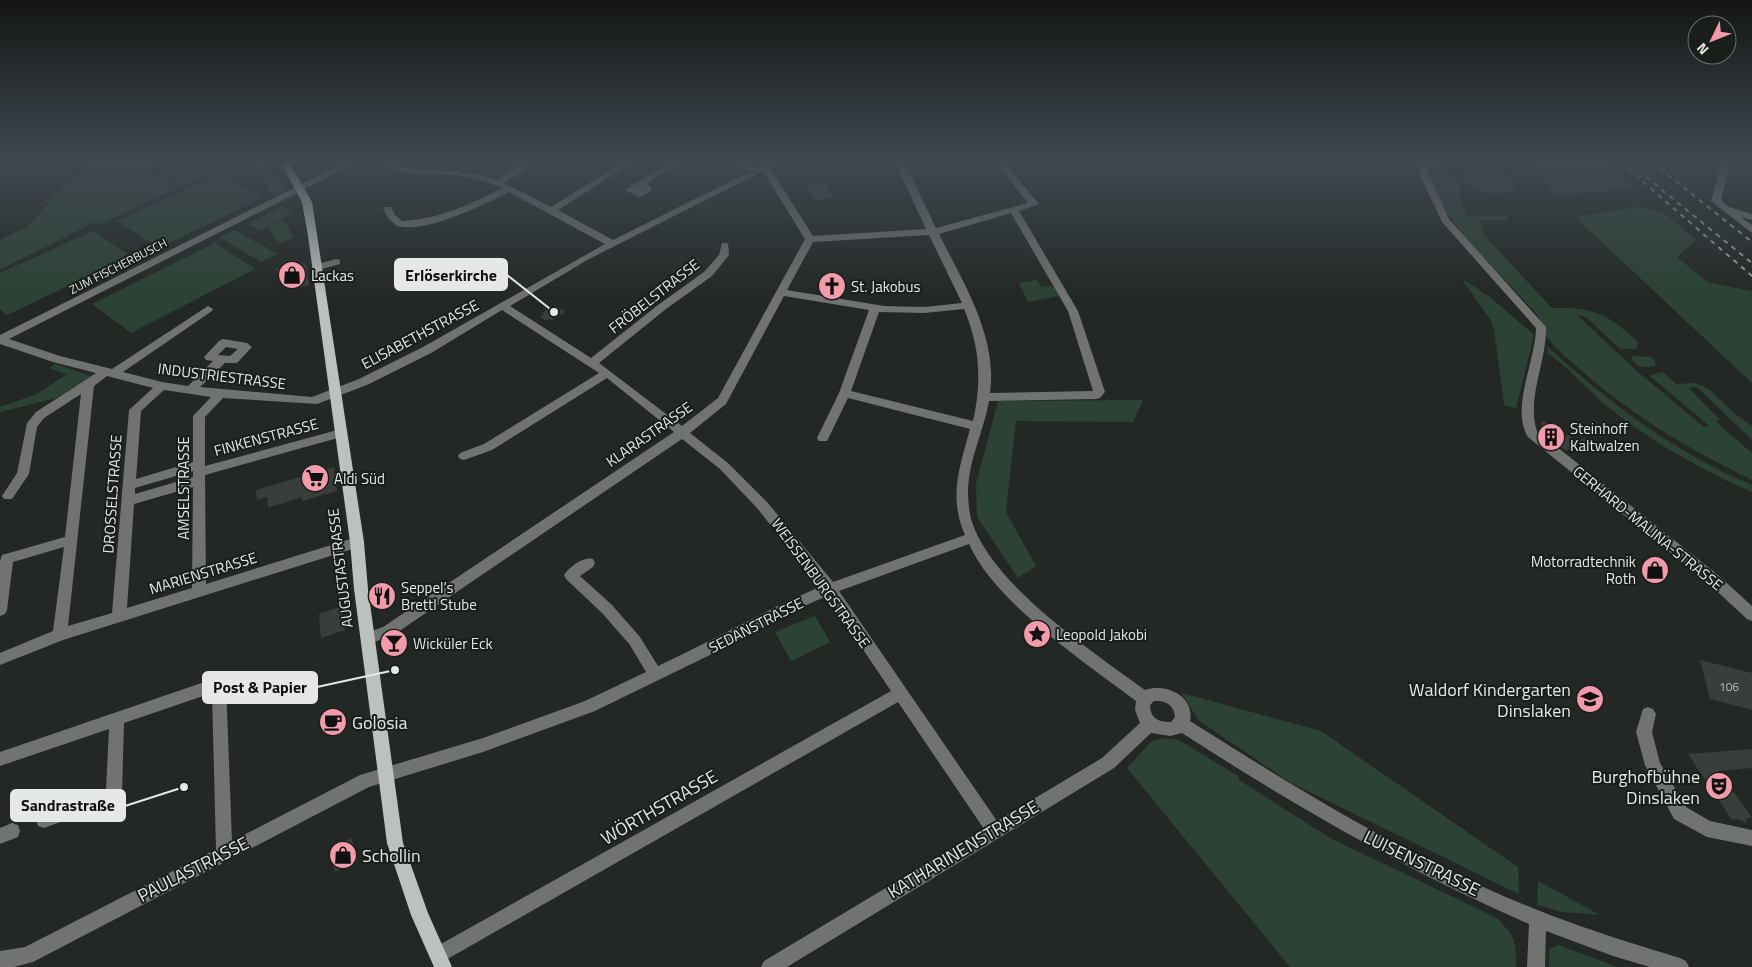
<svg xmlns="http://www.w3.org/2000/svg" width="1752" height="967" font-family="'Titillium Web',sans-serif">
  <rect width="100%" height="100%" fill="#232824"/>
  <path fill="#2c4234" d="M85,162H156L152,167L168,182L191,172L185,165L191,162H199L197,164L210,173L101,224L95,222L0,270V240L28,226Z
    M252,162H268L286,191L273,196Z
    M1420,162H1444C1454,174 1464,179 1460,194L1466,216H1507L1508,220H1479L1484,235L1552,308C1594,307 1607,313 1638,342L1636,349H1620L1585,316H1578L1639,373L1704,427L1708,425L1649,375L1663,372L1676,384L1695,383L1709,389L1733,412L1752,426V440L1697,387L1689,388L1720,420L1715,421L1752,453V480C1691,450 1634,417 1582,371C1571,361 1558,351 1549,340C1544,334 1542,321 1536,313L1466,239L1445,210Z
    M1497,162H1502L1517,192C1484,194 1482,198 1459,173L1461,170L1498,169Z
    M1532,162H1607L1636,188L1554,196Z
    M219,174L262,198L159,248L117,221Z
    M281,207L293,213L269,226L285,221L294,238L278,243L268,226L260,230L248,224Z
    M1638,207L1663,212L1696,240L1677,257L1707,282L1752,291V383L1575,217Z
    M234,230L255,241L249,245L256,242L277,254L261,262L219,237Z
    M93,231L131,256L7,315L0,309V273Z
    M215,243L255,269L131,333L92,304Z
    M1462,279L1490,297L1534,335L1516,408L1504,405L1494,329L1491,321Z
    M1037,280L1042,287L1053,286L1059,296L1028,302L1019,283Z
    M1547,346C1608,402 1675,453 1752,485V492C1700,469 1652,442 1608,407C1590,393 1565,363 1548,354Z
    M1633,356L1652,357L1656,364L1654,366C1643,368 1637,368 1631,358Z
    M55,364L91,376L56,398L0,412V407L37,394L67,374L49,368Z
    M1143,400L1133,422L1016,421L1006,512L1036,566L1018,578L977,517L976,484L998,401Z
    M815,616L830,642L791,661L775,632Z
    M1182,693L1321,731L1518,867L1519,894L1291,783L1198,720Z
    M1165,738L1179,740L1238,776L1239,780L1332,839L1497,918C1516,938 1516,940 1516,967H1290L1127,768L1152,741Z
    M1538,881L1600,915L1562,912L1537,905Z
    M1558,945L1618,967H1549V949Z"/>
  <path fill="#393e3b" d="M824,181L834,197L815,201L806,185Z
    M299,262L306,264L309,285L291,289L289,276L278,279L277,268Z
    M555,305L566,312L552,320L550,319L546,321L540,317L544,314L542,313Z
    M1542,421L1561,428L1558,439L1568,435L1577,441L1586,438L1598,447L1589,451L1581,445L1566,451L1541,432Z
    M334,467L337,491L302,501V497L268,508L267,497L257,500L256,490Z
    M342,606L345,630L321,638L319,614Z
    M1700,660L1752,673V710L1710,699Z
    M1752,749V768L1718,771L1752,817L1748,818L1745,823L1738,819L1732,820L1688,754Z
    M351,838L358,859L335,872L329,851Z"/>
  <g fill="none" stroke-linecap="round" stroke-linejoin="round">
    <path fill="#707371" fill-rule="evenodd" d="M346,162H358L9,339L60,356L112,369L208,306L213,309L212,311L123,372L162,382L188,386L213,361L206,360L204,357L219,341L223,339L247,343L252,347L237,363H225L200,387L312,397L359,379L423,347L605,244L509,192C481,206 428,233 397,226L388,218L383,209L385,207H391L395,215L402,221C438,219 470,205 502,188C489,183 476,178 461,176C433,172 403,180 379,162C394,162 401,168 414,169C442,172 469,169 496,180L514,170L521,162H530L520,174L504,183L551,207L623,162H634L558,210L613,240L749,172L732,162H744L756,168L767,162H779L770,168L813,236L926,229L895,162H904L936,228L1028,203L995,162H1004L1039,204L1019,211L1078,311L1105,392L1100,398L1096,399L989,401C984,430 969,459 968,489C968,498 969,511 971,519C990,584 1092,651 1145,690C1166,683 1195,696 1190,721C1305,794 1423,866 1550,915C1593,931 1636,945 1680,958L1686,961L1689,967H1650L1613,956L1546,931L1545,967H1527L1529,924C1407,871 1293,805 1182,733L1170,736L1151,733L1114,768L787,967H761L764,961L984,829L898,702L444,961L438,964L432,961L429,955L432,949L891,691L827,596L790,612L714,653L595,711L483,752L369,787L33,962L14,967H0V951L25,947L216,849L212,693L124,723L122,795L120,800L44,828L38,826L36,820L38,814L106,790L109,729L0,766V752L219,677L224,679L226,684L232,841L360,775L483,738L585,701L646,672L630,645L602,613L566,579L564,575C569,567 584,556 593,559L595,563L593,567L580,576L612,605L640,637L658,666C712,641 765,610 820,587L757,508L720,469L682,439L392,636L368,644L363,642L361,638L363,634L383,627L674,432L607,378L492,450L464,460L460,459L458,456L460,453L484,444L599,373L502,310L431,353L367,385L317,404L223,398L205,417V466L341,429L347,433L345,436L205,475L206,584L357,537L362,538L364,542L362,546L63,640L0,665V653L53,631L64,547L13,562L7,610L5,614L0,616V561L2,555L65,537L81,394L44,418L37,427L29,474L12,499H4L2,496L17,473L27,423L36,412L96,373L53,362L0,344V335ZM763,171L805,239L718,398L682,426L599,363L666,309L712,276L729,255L728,243H722L719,255L704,272L658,305L591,358L510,306L589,259ZM1011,213L1068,311L1093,391L990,393C998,337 963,282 939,234ZM929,235L962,303L924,307L884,306L787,290L813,242ZM784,296L869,310L839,393L817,438L819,441H827L848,398L970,429C960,466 948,497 965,535L833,582L767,502L728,463L690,433L726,404ZM964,309C980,347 982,381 973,421L851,391L879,312L924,313ZM226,347L238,349L230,356L218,355ZM107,376L153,388L129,410L112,613L68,626L94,386ZM164,390L211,397L193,416V462L136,479L141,411ZM193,471V477L135,494V488ZM193,487L192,588L127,608L134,504ZM969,544C995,603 1085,662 1136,701L1135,710L1140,723L1102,758L997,821L839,591ZM1154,701C1166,700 1174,705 1175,717L1171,722C1159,723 1150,718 1150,705Z
      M671,162H682L646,184L651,187V191L639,197L625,190Z
      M1414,162H1423L1449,219L1546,327C1547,361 1526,398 1537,431L1718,575L1752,606V621L1747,619L1708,583L1528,437C1510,409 1536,360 1536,328L1442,222Z
      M1722,162H1730L1721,200L1729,207L1752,214V220L1741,217L1752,225V233L1711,201Z
      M336,259L340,260V264L318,270L313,267L314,265Z
      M1648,707L1653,709L1656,714L1652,732L1660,763L1686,807L1710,821L1752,830V846L1707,837L1674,819L1645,765L1636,732L1643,709Z
      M12,823L18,825L20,831L18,837L0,844V828Z"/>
    <path fill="#bbc1bd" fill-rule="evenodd" d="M280,162H289L312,202L364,542L368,589L403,843L428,913L452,967H434L411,915L387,843L354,589L350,542L308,236L302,202Z"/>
    <path stroke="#9da09e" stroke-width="2" stroke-dasharray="5 5" stroke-linecap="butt" d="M1620,162L1752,276
      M1652,162L1752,242
      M1646,177L1752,263"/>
  </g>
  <linearGradient id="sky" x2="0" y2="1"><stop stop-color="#131614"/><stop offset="0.54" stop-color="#3f4850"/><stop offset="1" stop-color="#3f4850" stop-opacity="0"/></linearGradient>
  <rect width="1752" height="298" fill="url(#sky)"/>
  <defs>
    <g id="shop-disc" transform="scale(1.4375)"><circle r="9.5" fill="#f39aab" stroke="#191e1b"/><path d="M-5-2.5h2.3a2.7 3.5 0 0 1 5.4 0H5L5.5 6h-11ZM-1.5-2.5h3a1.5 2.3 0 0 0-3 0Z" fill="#111"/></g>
    <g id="church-disc" transform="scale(1.4375)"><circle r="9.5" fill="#f39aab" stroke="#191e1b"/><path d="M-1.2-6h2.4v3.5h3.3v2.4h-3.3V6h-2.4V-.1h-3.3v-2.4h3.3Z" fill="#111"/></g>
    <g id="building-disc" transform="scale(1.4375)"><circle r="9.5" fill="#f39aab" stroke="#191e1b"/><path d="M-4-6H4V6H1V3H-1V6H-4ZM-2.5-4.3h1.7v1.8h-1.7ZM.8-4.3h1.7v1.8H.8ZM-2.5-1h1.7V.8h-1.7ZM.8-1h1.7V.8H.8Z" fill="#111"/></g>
    <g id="supermarket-disc" transform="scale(1.4375)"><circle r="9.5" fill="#f39aab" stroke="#191e1b"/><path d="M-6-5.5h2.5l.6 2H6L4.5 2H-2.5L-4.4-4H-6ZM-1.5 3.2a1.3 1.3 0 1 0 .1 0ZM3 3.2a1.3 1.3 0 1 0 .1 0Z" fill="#111"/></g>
    <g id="restaurant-disc" transform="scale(1.4375)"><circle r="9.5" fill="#f39aab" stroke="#191e1b"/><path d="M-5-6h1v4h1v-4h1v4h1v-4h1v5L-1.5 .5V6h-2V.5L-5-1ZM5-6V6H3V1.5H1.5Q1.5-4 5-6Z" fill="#111"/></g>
    <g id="sight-disc" transform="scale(1.4375)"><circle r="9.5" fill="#f39aab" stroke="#191e1b"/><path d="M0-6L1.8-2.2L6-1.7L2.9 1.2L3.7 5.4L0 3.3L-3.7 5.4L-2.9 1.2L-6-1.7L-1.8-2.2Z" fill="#111"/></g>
    <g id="bar-disc" transform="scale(1.4375)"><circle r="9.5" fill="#f39aab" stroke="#191e1b"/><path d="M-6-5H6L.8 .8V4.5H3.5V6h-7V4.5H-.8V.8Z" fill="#111"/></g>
    <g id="school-disc" transform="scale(1.4375)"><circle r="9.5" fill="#f39aab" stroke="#191e1b"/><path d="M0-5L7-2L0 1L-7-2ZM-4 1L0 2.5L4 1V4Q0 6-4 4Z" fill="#111"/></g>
    <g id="cafe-disc" transform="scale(1.4375)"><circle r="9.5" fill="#f39aab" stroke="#191e1b"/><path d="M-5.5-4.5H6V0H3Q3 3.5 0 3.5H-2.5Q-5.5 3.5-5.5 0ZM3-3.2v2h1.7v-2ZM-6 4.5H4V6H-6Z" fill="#111"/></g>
    <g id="theatre-disc" transform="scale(1.4375)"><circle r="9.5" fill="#f39aab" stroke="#191e1b"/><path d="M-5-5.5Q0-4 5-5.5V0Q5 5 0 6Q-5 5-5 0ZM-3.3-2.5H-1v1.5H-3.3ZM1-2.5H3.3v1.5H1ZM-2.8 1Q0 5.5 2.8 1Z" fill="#111"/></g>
  </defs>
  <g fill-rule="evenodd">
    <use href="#shop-disc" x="292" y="275"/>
    <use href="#church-disc" x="832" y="286"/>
    <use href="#building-disc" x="1551" y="437"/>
    <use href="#supermarket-disc" x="315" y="478"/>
    <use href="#shop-disc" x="1655" y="570"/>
    <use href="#restaurant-disc" x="382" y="596"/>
    <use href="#sight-disc" x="1037" y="634"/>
    <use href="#bar-disc" x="394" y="643"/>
    <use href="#school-disc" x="1590" y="699"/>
    <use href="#cafe-disc" x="333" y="722"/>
    <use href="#theatre-disc" x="1719" y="786"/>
    <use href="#shop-disc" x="343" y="855"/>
  </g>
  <g text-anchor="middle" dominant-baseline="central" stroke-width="4" stroke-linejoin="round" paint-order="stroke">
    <g font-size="12" fill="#e5e8e6" stroke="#191e1b">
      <text transform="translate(118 266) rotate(-27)">ZUM FISCHERBUSCH</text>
    </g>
    <g font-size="12" fill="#babebb">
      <text x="1729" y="686">106</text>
    </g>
    <g font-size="15" fill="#e5e8e6" stroke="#191e1b" text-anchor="start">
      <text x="311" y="275">Lackas</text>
      <text x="851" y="286">St. Jakobus</text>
      <text x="1570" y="428">Steinhoff<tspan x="1570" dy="17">Kaltwalzen</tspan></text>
      <text x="334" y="478">Aldi Süd</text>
      <text x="1636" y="561" text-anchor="end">Motorradtechnik<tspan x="1636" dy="17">Roth</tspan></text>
      <text x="401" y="587">Seppel’s<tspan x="401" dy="17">Brettl Stube</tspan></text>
      <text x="1056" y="634">Leopold Jakobi</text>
      <text x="413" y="643">Wicküler Eck</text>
    </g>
    <g font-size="15" fill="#e5e8e6" stroke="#191e1b">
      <text transform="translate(654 296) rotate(-38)">FRÖBELSTRASSE</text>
      <text transform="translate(420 334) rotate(-28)">ELISABETHSTRASSE</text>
      <text transform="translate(222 376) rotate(7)">INDUSTRIESTRASSE</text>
      <text transform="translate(649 434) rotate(-35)">KLARASTRASSE</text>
      <text transform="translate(266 437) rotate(-15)">FINKENSTRASSE</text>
      <text transform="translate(183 488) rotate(-90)">AMSELSTRASSE</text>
      <text transform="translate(112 494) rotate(-86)">DROSSELSTRASSE</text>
      <text transform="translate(1648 528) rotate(39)">GERHARD-MALINA-STRASSE</text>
      <text transform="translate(340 568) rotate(-97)">AUGUSTASTRASSE</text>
      <text transform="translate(203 573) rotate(-17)">MARIENSTRASSE</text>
      <text transform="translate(821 583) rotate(54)">WEISSENBURGSTRASSE</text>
      <text transform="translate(756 625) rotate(-27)">SEDANSTRASSE</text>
    </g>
    <g font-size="18" fill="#e5e8e6" stroke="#191e1b" text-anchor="end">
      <text x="1571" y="689">Waldorf Kindergarten<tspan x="1571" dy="21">Dinslaken</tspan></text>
      <text x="352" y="722" text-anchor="start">Golosia</text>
      <text x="1700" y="776">Burghofbühne<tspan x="1700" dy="21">Dinslaken</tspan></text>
      <text x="362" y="855" text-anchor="start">Schollin</text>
    </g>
    <g font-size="18" fill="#e5e8e6" stroke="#191e1b">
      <text transform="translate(659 807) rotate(-30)">WÖRTHSTRASSE</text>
      <text transform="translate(963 849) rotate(-31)">KATHARINENSTRASSE</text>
      <text transform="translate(1422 863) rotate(26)">LUISENSTRASSE</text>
      <text transform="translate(193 869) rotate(-27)">PAULASTRASSE</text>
    </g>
  </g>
  <path fill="none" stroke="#e5e8e6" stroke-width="2" d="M554 312L507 275M395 670L317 687M184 787L125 806"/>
  <g fill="#e5e8e6" stroke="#191e1b" stroke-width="2">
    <circle cx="554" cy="312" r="5"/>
    <circle cx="395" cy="670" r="5"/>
    <circle cx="184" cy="787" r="5"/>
  </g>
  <g fill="#e5e8e6" stroke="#e5e8e6" stroke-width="2">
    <rect x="395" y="259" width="112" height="31" rx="5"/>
    <rect x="203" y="672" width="114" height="31" rx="5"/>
    <rect x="11" y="790" width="114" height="31" rx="5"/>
  </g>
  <g font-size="16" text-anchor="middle" font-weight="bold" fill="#111">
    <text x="451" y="281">Erlöserkirche</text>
    <text x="260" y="693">Post &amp; Papier</text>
    <text x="68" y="811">Sandrastraße</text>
  </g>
  <g transform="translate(1712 40) rotate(227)"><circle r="24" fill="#191e1b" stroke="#6b6f6c"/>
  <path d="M0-4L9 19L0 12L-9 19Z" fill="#f39aab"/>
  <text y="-8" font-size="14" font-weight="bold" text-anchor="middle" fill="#e5e8e6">N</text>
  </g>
</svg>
